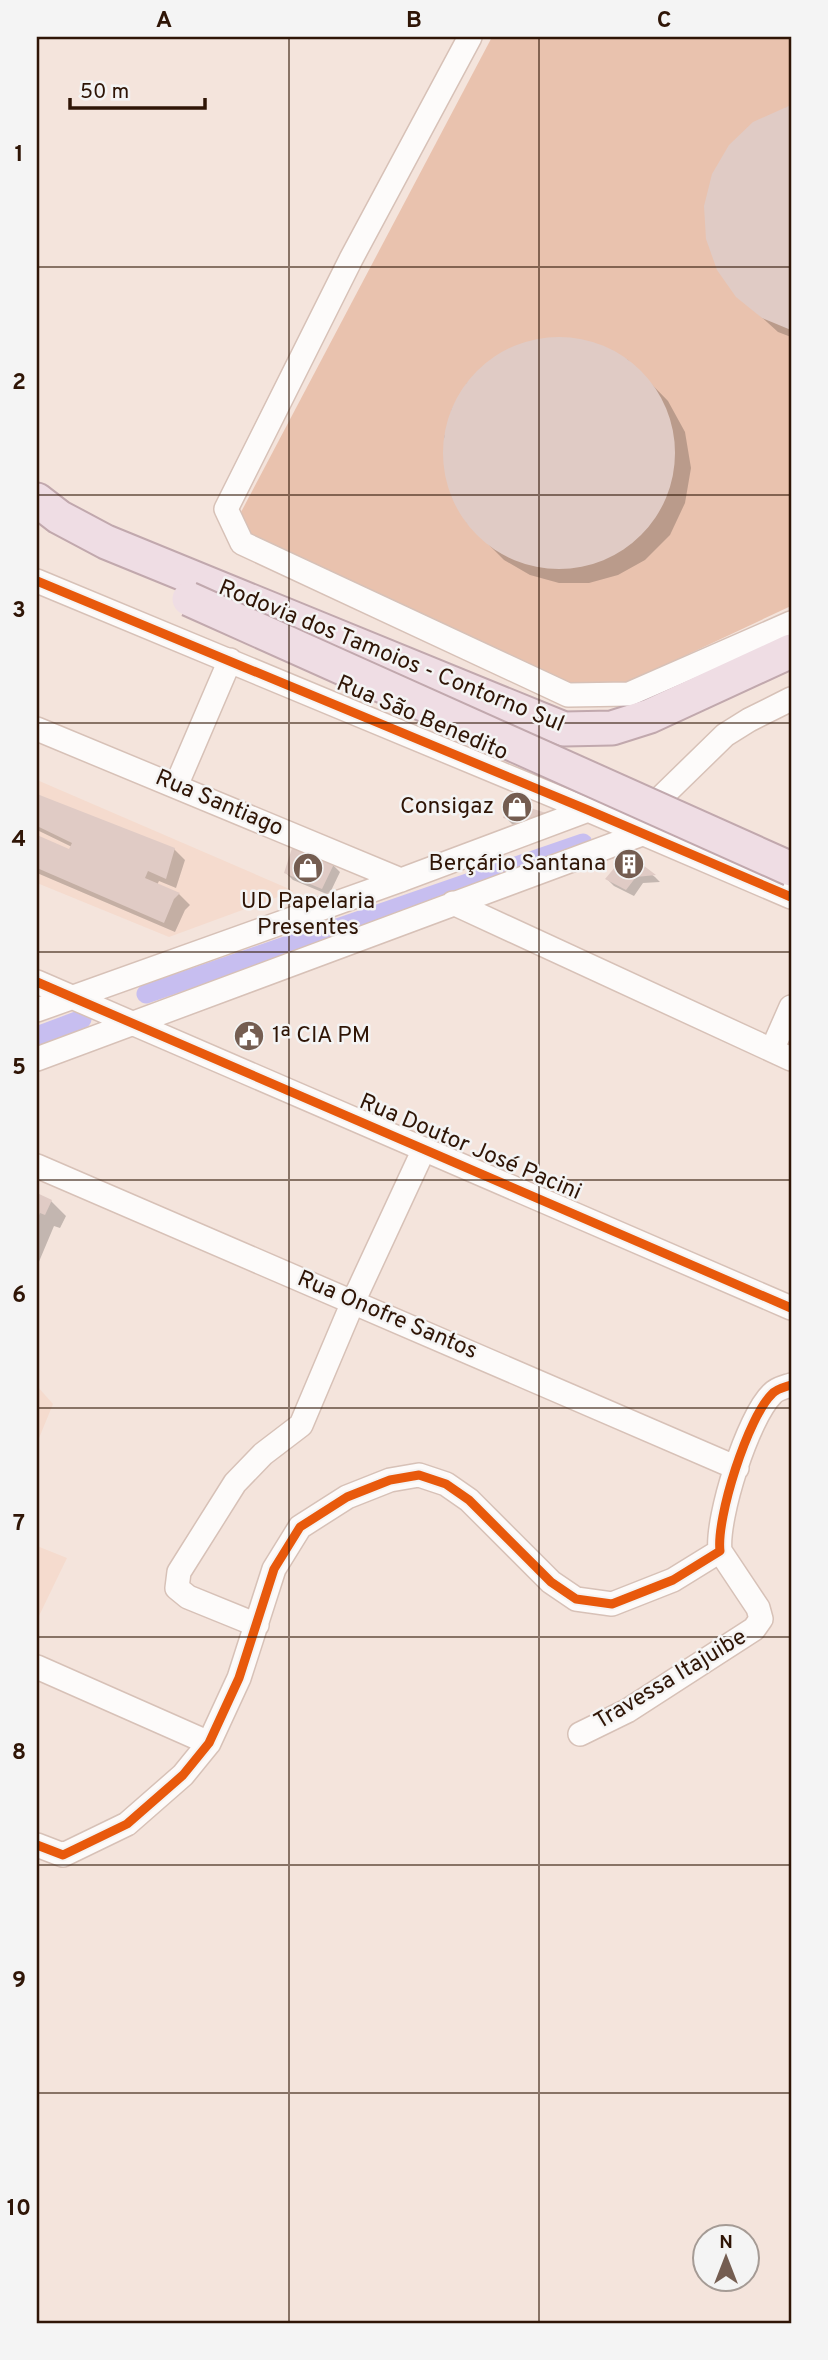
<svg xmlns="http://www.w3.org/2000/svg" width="828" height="2360" font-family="Overpass,sans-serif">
  <rect width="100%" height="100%" fill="#f4e4dc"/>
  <path fill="#f5dbce" d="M37,780L294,891L169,937L37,883Z
    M37,1386L53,1404L37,1443Z
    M37,1546L67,1558L37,1620Z"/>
  <path fill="#e9c2ae" d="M492,37H791V606L629,682H558L252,539L240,514Z"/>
  <path fill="#0003" d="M786,107H791V337L778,332L738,296Z
    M560,338L596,344L628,360L668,401L685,432L691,468L685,503L670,535L645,560L618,575L589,583H559L530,575L504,560L467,523L452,497L445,469L444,438L452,409L467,383L493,359L525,343Z
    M37,795L174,849L185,860L176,888L159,881L157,885L179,894L190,905L185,910L175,932L37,873V837L70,851L72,847L37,830Z
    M545,815L537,830L512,824L505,817Z
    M627,856L655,877L660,882L643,883L634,896L614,886L607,879Z
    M333,865L340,872L329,895L293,880L286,873Z
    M37,1195L51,1201L66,1216L60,1228L54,1226L38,1264Z"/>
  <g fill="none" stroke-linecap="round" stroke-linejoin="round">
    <path stroke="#c7bef0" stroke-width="19" d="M146,994L583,843
      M37,1036L82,1019"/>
  </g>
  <path fill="#e0cbc5" d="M791,105V330L762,318L736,297L717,270L706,239L704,206L712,174L729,145L753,122Z
    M443 453a116 116 0 1 1 232 0a116 116 0 1 1-232 0Z
    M37,794L175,848L166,879L148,871L145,878L180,893L174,899L164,923L37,868V835L69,849L72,843L37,826Z
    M509,801L546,813L529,824L503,818Z
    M292,848L334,864L322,889L284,873Z
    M627,853L656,875L636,877L626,890L605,879Z
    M37,1193L52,1200L45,1215L40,1213L37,1220Z"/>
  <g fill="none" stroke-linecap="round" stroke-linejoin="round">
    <g stroke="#d7c1b7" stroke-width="26">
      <path id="minor" d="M470,37L351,259L226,509L242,543L568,695L629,694L791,623
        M37,581L588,810L791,897
        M37,729L401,880
        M176,786L230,660
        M644,814L725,735L749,720L791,699
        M453,903L791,1059
        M37,982L791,1308
        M37,1010L401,880L588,810
        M772,1050L791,1007
        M37,1059L642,834
        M37,1166L737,1468
        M257,1625L188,1597L177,1588L179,1572L235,1483L263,1454L301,1425L353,1302L424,1149
        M37,1667L209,1743
        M580,1734L627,1711L754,1629L761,1619L758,1608L720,1551
        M37,1845L63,1855L127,1824L183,1775L209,1743L239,1678L274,1569L300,1527L347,1497L390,1480L419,1475L446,1484L469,1500L551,1582L576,1599L612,1604L673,1580L720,1551C716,1518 748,1417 772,1394C776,1389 785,1387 791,1385"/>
    </g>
    <g stroke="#c1a8ad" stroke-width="37">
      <path id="highway" d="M37,500L59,517L106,542L564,729L612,728L650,716L791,651"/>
    </g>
    <use href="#minor" stroke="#fdfbfa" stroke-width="23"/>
    <use href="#highway" stroke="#efdde4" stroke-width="33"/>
    <g stroke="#c1a8ad" stroke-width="37" stroke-linecap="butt">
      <path id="highway-bridge" d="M189,599L791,869"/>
    </g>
    <use href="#highway-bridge" stroke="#efdde4" stroke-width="33"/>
    <g stroke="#f4f4f4" stroke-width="13">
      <path id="cycleway" d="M37,581L588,810L791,897
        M37,982L791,1308
        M37,1845L63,1855L127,1824L183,1775L209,1743L239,1678L274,1569L300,1527L347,1497L390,1480L419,1475L446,1484L469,1500L551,1582L576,1599L612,1604L673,1580L720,1551C716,1518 748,1417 772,1394C776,1389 785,1387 791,1385"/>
    </g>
    <use href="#cycleway" stroke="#e8590c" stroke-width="9"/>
  </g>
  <path fill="none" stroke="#2f1506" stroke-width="2" stroke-opacity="0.55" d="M289,37V2323M539,37V2323M37,267H791M37,495H791M37,723H791M37,952H791M37,1180H791M37,1408H791M37,1637H791M37,1865H791M37,2093H791"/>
  <defs>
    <g id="shop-disc" transform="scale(1.575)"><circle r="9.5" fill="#745d51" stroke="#f4f4f4"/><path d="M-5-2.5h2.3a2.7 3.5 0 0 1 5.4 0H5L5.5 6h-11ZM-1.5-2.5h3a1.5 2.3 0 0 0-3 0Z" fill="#fff"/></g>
    <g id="building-disc" transform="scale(1.575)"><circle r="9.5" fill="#745d51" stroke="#f4f4f4"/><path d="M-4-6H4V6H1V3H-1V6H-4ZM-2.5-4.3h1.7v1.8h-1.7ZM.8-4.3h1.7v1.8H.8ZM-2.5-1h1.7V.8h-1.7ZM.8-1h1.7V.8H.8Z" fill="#fff"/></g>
    <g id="civic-disc" transform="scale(1.575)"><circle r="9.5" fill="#745d51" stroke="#f4f4f4"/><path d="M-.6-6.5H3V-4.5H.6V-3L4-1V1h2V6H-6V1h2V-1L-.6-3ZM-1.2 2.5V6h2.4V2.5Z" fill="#fff"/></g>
  </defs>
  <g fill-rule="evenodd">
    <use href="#shop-disc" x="517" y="807"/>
    <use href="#building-disc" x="629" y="864"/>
    <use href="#shop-disc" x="308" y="868"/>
    <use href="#civic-disc" x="249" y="1036"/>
  </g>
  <g text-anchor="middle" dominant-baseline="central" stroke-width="5" stroke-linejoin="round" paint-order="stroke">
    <g font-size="23" fill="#2f1506" stroke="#f4f4f4">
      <text transform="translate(391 657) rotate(22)">Rodovia dos Tamoios - Contorno Sul</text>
      <text transform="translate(422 719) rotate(23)">Rua São Benedito</text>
      <text transform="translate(219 804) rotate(23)">Rua Santiago</text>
      <text transform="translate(470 1148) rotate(23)">Rua Doutor José Pacini</text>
      <text transform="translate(387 1316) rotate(23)">Rua Onofre Santos</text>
      <text transform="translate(671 1680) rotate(-31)">Travessa Itajuibe</text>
    </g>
    <g font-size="23" fill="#2f1506" stroke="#f4f4f4" text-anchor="end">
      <text x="494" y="807">Consigaz</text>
      <text x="606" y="864">Berçário Santana</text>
      <text x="308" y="902" text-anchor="middle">UD Papelaria<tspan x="308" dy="26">Presentes</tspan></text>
      <text x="272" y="1036" text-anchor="start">1ª CIA PM</text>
    </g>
  </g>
  <rect width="828" height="2360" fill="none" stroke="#f4f4f4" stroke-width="77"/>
  <g transform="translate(726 2258)"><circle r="33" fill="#f4f4f4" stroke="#a59b95" stroke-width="2"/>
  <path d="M0-5L12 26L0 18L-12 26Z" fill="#745d51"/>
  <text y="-10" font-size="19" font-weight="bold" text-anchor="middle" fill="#2f1506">N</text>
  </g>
  <path d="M70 98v10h135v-10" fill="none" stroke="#2f1506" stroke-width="3.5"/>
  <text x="80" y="98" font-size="21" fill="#2f1506" stroke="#f4f4f4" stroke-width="5" paint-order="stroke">50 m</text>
  <rect x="38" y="38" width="752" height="2284" fill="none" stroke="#2f1506" stroke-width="2.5"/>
  <g font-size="23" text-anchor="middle" font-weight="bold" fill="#2f1506">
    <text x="164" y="27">A</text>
    <text x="414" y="27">B</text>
    <text x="664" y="27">C</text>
    <text x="19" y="161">1</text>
    <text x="19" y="389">2</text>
    <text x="19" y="617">3</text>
    <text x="19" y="846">4</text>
    <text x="19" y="1074">5</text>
    <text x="19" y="1302">6</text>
    <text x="19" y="1530">7</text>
    <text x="19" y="1759">8</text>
    <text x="19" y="1987">9</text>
    <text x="19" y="2215">10</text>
  </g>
</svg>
